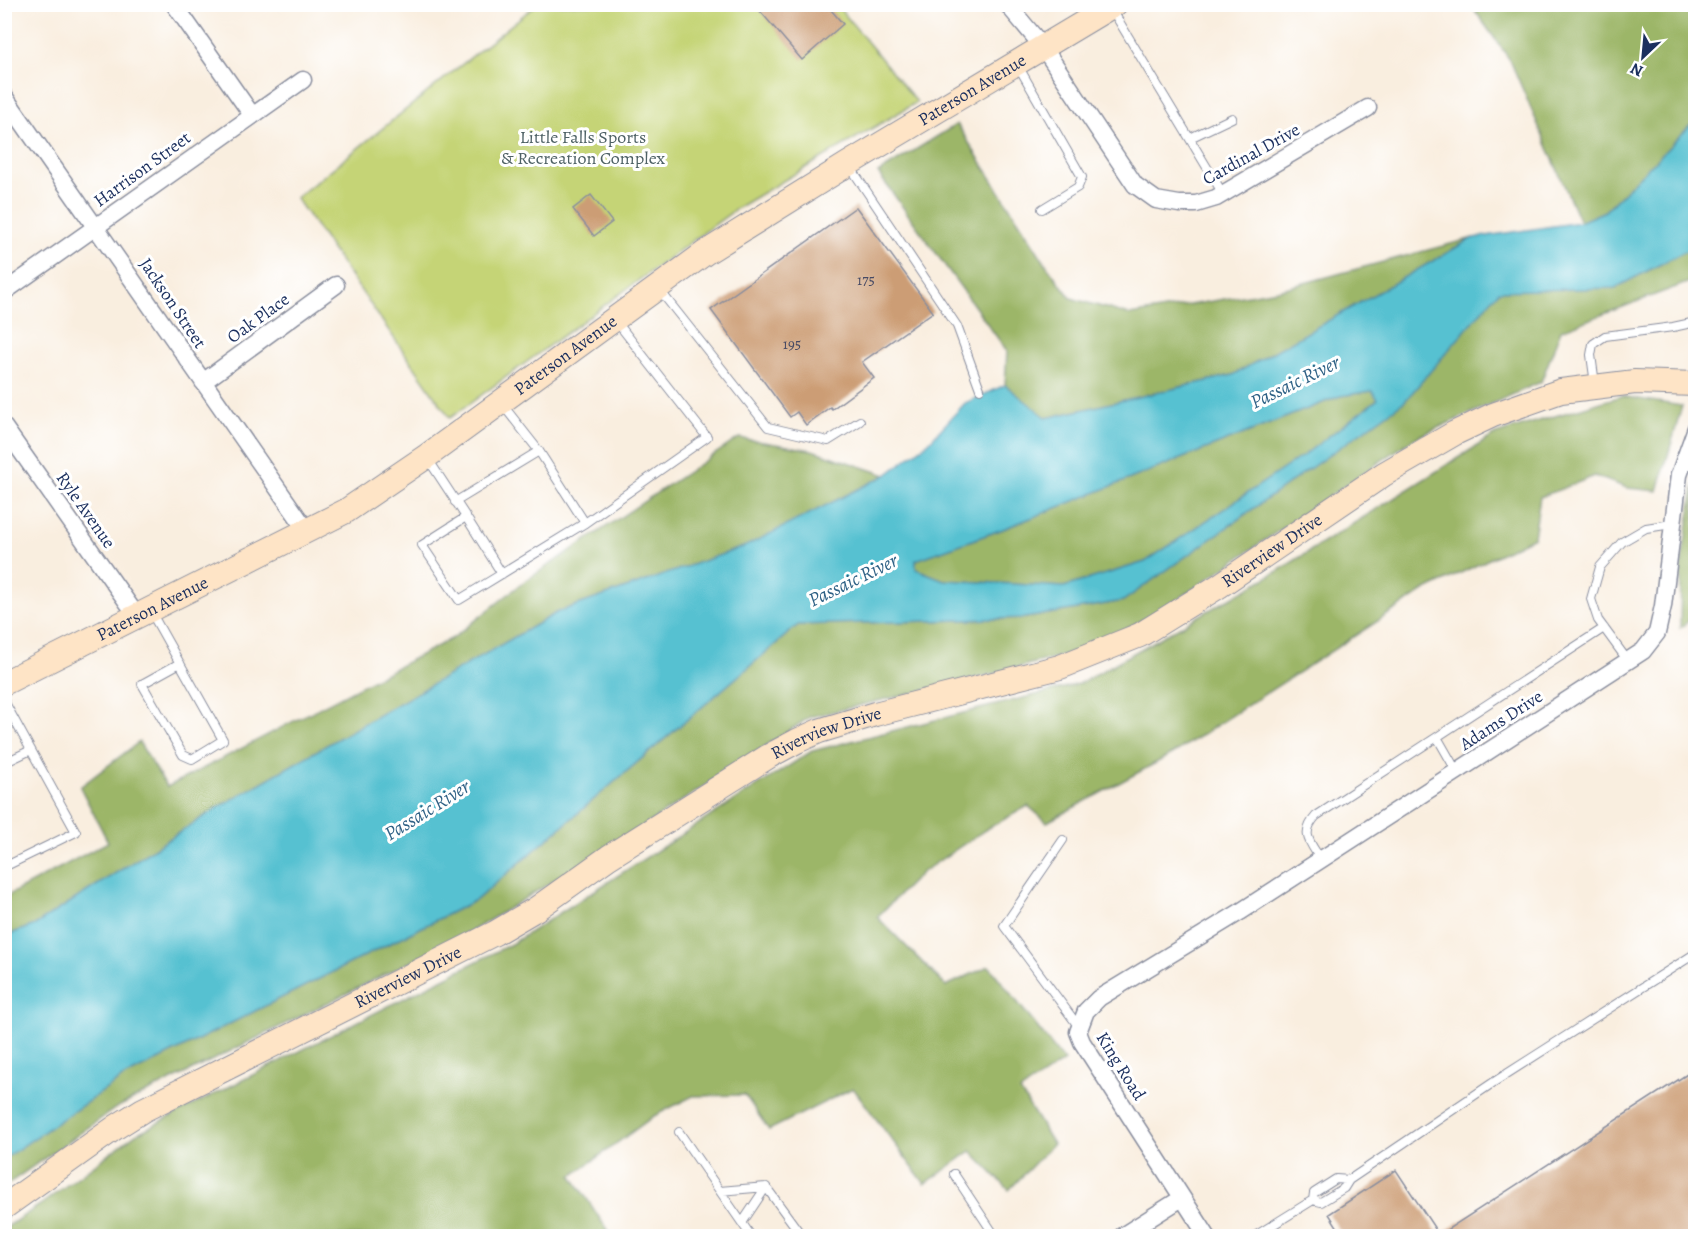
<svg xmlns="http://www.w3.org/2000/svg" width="1700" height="1241" font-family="Alegreya,serif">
  <rect width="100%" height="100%" fill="#fff"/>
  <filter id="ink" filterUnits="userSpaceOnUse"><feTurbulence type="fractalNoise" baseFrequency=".0167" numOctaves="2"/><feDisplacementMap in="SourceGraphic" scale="12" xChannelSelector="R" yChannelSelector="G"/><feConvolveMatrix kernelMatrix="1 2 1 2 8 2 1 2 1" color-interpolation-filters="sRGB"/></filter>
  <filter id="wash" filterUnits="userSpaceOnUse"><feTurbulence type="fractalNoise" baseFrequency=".008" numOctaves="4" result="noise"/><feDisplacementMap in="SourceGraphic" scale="24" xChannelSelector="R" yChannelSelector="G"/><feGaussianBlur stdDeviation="1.35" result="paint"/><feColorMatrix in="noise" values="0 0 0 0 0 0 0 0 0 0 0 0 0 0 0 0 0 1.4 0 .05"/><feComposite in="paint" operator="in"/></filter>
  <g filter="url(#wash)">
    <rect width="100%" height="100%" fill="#f9eedf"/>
    <path fill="#c5d476" stroke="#70826a" stroke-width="1.5" d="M536,5H837L917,102L739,207L450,418L296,198Z"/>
    <path fill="#9cb667" stroke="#5c7262" stroke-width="1.5" d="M1471,5H1695V121L1605,211L1580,222L1510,60Z
      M957,124L1047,266L1071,298L1130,315L1278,290L1473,238L1233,375L1046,418L1005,385L1007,351L878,173Z
      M1695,246V280L1561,330L1541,382L1415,438L1162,610L1088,649L981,677L810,717L645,825L470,932L116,1108L5,1186V1158L124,1077L476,900L798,625L1025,618L1123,601L1405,401L1499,290L1615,288Z
      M1372,391L1379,398L1304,455L1145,562L1064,587L944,580L916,569V560L1003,529L1340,396Z
      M1621,396L1682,406L1658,491L1627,488L1595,476L1540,497L1534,537L1424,591L1174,753L1047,822L1028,806L985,830L921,873L877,917L946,986L989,966L1064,1061L1020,1091L1053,1144L1009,1190L971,1151L925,1184L853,1088L769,1130L745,1095L693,1096L654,1116L572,1176L608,1231L601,1236H5V1228L40,1205L136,1134L513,943L812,751L1079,684L1278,571L1496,434Z
      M739,438L812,450L886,475L747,546L558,612L219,807L35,925L5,936V897L108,842L80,787L139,742L167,787L204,768L453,638L525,581Z
      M1695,480V616L1680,628L1681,567Z"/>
    <path fill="#56c1d1" stroke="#387898" stroke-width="1.5" fill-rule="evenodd" d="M1695,121V246L1615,288L1499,291L1405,401L1123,601L1025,618L798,625L476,900L124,1077L5,1158V936L35,925L219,807L558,612L746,546L886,475L929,442L965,403L1005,385L1047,418L1233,375L1473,238L1580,222L1605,211ZM1372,391L1378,399L1304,455L1145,562L1064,587L944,580L916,569V560L1003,529L1340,396Z"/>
    <g id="blocks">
      <path fill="#cc9d75" d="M754,4H826L843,24L802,60Z
        M591,195L612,222L594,236L573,209Z
        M856,207L933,312L862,362L874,378L832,409L830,407L806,425L797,412L790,417L711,310Z
        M1695,1069V1236H1343L1329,1214L1396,1170L1439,1235Z"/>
    </g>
  </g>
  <g filter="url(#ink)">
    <use href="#blocks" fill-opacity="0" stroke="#8a8e9e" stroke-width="1.5"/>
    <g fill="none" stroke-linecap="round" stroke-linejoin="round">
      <g stroke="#8a8e9e" stroke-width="10">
        <path id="lane" d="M1111,8L1223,194
          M1017,64L1082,177L1078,187L1042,209
          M1190,138L1232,118
          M849,165L957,326L980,389
          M658,288L768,427L828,441L860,421
          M1595,384L1591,355L1593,344L1605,336L1673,327L1696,322
          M502,404L539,451
          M428,459L466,517L422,545L459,600L585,523L707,437L616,321
          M455,502L539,451L585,523
          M466,517L502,574
          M151,612L223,740L192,759L183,755L142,684L180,663
          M1628,661L1598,620L1591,599L1600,567L1622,542L1646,528L1672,524
          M4,701L76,832L4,867
          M1437,737L1457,772
          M4,763L31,750
          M1063,840L1004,926L1079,1027
          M1321,860C1310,842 1300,834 1316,816L1604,628
          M679,1132L751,1236
          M954,1174L995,1236
          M1349,1180L1494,1082L1696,953
          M766,1187L802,1236
          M720,1191L766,1187
          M742,1223L766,1187
          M1255,1236L1313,1200L1314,1193L1336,1179L1349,1180L1344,1188L1321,1202L1313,1200"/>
      </g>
      <g stroke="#8a8e9e" stroke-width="19">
        <path id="street" d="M174,4L252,115
          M1007,4L1043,47L1135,185L1156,200L1179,204H1196L1216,198L1368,108
          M4,96L308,532
          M4,292L303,80
          M203,382L336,285
          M4,427L137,616
          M1122,1236L1182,1198
          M1207,1236L1082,1042L1078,1032L1086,1011L1099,998L1240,912L1643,651L1657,633L1663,606L1679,475L1696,428"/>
      </g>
      <g stroke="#8a8e9e" stroke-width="26">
        <g id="secondary">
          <path id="s1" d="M4,683L346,511L427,456L705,253L848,164L1115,4"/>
          <path id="s2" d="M4,1207L116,1127L143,1110L495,933L536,909L609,857L769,756L797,741L819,731L875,714L1060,667L1140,635L1219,586L1384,474L1455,433L1493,415L1561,391L1635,382L1696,384"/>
        </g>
      </g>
      <use href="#lane" stroke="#fff" stroke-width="8"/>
      <use href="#street" stroke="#fff" stroke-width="16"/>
      <use href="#secondary" stroke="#fee4c6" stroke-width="24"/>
    </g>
  </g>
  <g text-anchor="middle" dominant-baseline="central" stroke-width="6" stroke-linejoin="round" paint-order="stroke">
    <g font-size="15" fill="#474a64">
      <text x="866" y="280">175</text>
      <text x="792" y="344">195</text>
    </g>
    <g font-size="18" fill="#1b2f5e" stroke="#fff">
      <text stroke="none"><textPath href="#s1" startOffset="1138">Paterson Avenue</textPath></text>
      <text transform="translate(1251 154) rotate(-29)">Cardinal Drive</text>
      <text transform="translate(142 169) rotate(-36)">Harrison Street</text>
      <text transform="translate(173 303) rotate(56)">Jackson Street</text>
      <text transform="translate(258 318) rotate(-36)">Oak Place</text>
      <text stroke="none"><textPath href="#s1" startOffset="652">Paterson Avenue</textPath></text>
      <text transform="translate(86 510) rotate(55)">Ryle Avenue</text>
      <text stroke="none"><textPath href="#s2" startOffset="1438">Riverview Drive</textPath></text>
      <text stroke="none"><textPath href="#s1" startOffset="166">Paterson Avenue</textPath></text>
      <text transform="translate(1501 720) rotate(-33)">Adams Drive</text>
      <text stroke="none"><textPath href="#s2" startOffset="952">Riverview Drive</textPath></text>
      <text stroke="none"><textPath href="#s2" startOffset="466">Riverview Drive</textPath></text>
      <text transform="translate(1121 1066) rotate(58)">King Road</text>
    </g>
    <g font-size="18" fill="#4e6165" stroke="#fff">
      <text x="583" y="137">Little Falls Sports<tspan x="583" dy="21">&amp; Recreation Complex</tspan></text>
    </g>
    <g font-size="20" font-style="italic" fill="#306286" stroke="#fff">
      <text transform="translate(1295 382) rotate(-26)">Passaic River</text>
      <text transform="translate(853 580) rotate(-26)">Passaic River</text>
      <text transform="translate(427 810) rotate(-32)">Passaic River</text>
    </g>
  </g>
  <rect width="1700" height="1241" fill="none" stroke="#fff" stroke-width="24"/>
  <g transform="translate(1643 57) rotate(206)" stroke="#ffffff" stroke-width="4.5" paint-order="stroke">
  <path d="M0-4.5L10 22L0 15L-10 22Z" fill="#1b2f5e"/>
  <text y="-9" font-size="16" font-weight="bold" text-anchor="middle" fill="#1b2f5e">N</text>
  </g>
</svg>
